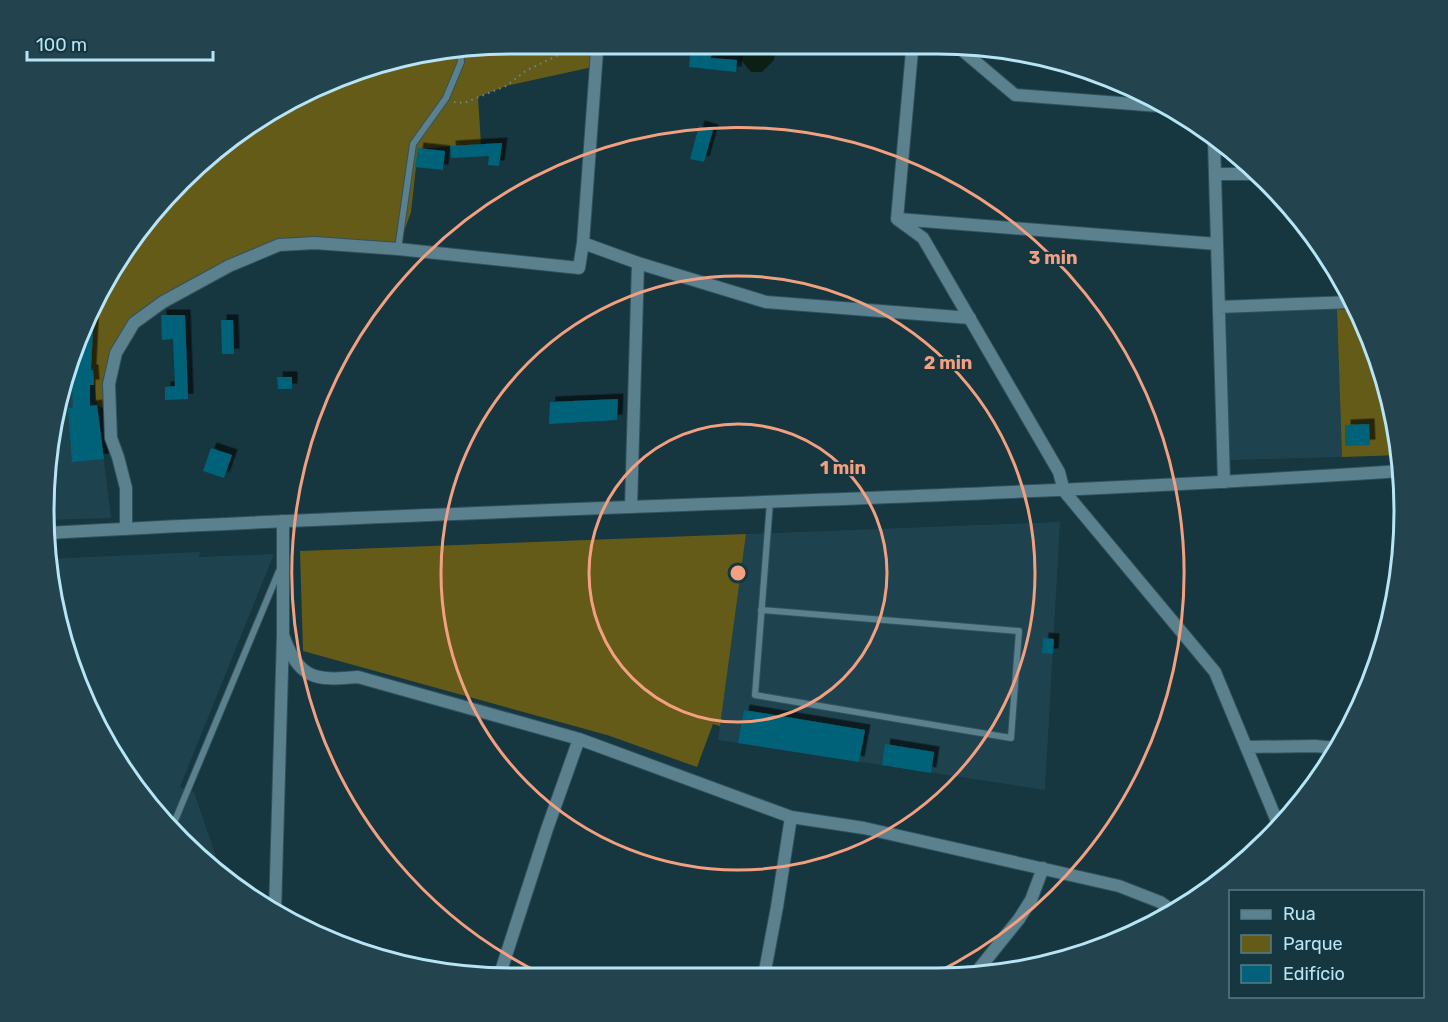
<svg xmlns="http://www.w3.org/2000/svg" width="1448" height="1022" font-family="Rubik,sans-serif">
  <defs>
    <filter id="shadow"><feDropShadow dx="5.5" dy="-5.5" stdDeviation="0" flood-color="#0009"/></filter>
  </defs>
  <rect width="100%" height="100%" fill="#163640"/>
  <path fill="#1e434e" d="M94,308L91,359L111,518L48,520V450L79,332Z
    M1337,309L1342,457L1230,460L1226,313Z
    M1060,522L1045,790L718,740L746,534Z
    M200,552L199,557L274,554L180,787L194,792L224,880L160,819L92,717L48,572V559Z"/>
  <path fill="#655b19" d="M511,44L601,45L588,68L506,86L478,97L481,144L418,149L411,212L398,249L279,245L134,323L116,353L110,413L97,405L91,359L94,308L159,203L252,122L390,60Z
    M1337,309L1357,311L1380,360L1401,455L1342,457Z
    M746,534L720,726L713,724L697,767L607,735L303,651L300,551Z"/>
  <path fill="#0b1f15" d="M739,47L776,48L774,60L762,72H751L741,60Z"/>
  <path fill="#036279" filter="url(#shadow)" d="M691,47L712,48L711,58L737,60L736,72L689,67Z
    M699,126L713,130L704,162L690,159Z
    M502,143L499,166L488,165L489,156L451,158L450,146Z
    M418,148L445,151L443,170L415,167Z
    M94,308L91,370H93L94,385H90V406L97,405L104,459L72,462L68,408H73L72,387L64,388L79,332Z
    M161,315H185L188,399L165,400V387L175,386L173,339L162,340Z
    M221,320H233L234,354H222Z
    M277,377H292V389H278Z
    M618,399L617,420L549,424L550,402Z
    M1369,424L1370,445L1345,446V425Z
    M211,448L232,455L224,478L203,471Z
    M1043,638L1054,639L1053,654L1042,653Z
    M744,710L865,730L859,762L738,743Z
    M885,744L934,752L931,773L882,765Z"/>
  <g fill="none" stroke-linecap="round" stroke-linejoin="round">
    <g stroke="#30525d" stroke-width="8">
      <path id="service" d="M398,249L413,144L446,98L461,62L460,50
        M761,610L1019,631L1011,738L755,695C760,631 765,566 770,502
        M171,830L279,571"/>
    </g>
    <g stroke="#30525d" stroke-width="14">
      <path id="minor" d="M601,45L597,51L583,243L638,263L766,302L970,318
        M912,51L897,219L923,238L1059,472L1064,491L1215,672L1279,826
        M963,51L1015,95L1172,107
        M1214,141L1224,482
        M1215,174H1253
        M898,219L1217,244
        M1219,307L1353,302
        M631,507L638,263
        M126,529V488L118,457L111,438L109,384L116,353L134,323L163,302L229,266L279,245L315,243L398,249L579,268L583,243
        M283,635C299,679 314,681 358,677L579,739L791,817L864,828L1119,886L1160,902L1173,911
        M1246,747L1315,746L1337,748
        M275,912L283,635V521
        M974,975L1019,919L1031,900L1043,868
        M764,976L777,907L791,817
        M499,977L547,829L579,739"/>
    </g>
    <g stroke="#30525d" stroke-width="14">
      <path id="tertiary" d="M48,533C499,507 950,501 1401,471"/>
    </g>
    <path stroke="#638a96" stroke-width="2" stroke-dasharray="1.5 4.5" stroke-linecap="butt" d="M454,102L464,103L506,86L527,70L580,45"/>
    <use href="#service" stroke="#5b818e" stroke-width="6"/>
    <use href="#minor" stroke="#5b818e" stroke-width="12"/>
    <use href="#tertiary" stroke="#5b818e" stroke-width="12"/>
  </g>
  <g fill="none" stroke="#f3a081" stroke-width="3">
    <circle cx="738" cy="573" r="149"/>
    <circle cx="738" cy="573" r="297"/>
    <path d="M546 976A446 446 0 1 1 934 974"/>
  </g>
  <path d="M0 0H1448V1022H0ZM511 54H937A457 457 0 0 1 1394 511V511A457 457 0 0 1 937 968H511A457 457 0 0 1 54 511V511A457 457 0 0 1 511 54Z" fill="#23444e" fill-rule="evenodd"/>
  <path fill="none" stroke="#b7e5f5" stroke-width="3" d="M511 54H937A457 457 0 0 1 1394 511V511A457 457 0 0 1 937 968H511A457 457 0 0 1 54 511V511A457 457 0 0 1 511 54Z"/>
  <circle cx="738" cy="573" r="9" fill="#f3a081" stroke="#163640" stroke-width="3"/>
  <g font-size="18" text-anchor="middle" font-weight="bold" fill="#f3a081" stroke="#163640" stroke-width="4.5" stroke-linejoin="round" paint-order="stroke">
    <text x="1053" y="264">3 min</text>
    <text x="948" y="369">2 min</text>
    <text x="843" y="474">1 min</text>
  </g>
  <rect x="1229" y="890" width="195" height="108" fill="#163640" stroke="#567c88" stroke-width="1.5"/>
  <rect x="1241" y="910" width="30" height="9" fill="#5b818e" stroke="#567c88" stroke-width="1.5"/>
  <text x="1283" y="920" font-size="18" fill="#b7e5f5">Rua</text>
  <rect x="1241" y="935" width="30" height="18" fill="#655b19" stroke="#567c88" stroke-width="1.5"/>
  <text x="1283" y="950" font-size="18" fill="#b7e5f5">Parque</text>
  <rect x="1241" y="965" width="30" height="18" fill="#036279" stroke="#567c88" stroke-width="1.5"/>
  <text x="1283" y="980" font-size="18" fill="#b7e5f5">Edifício</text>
  <path d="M27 51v9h186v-9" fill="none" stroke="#b7e5f5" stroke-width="3"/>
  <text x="36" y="51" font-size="18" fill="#b7e5f5" stroke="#163640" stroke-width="4.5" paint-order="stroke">100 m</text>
</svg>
